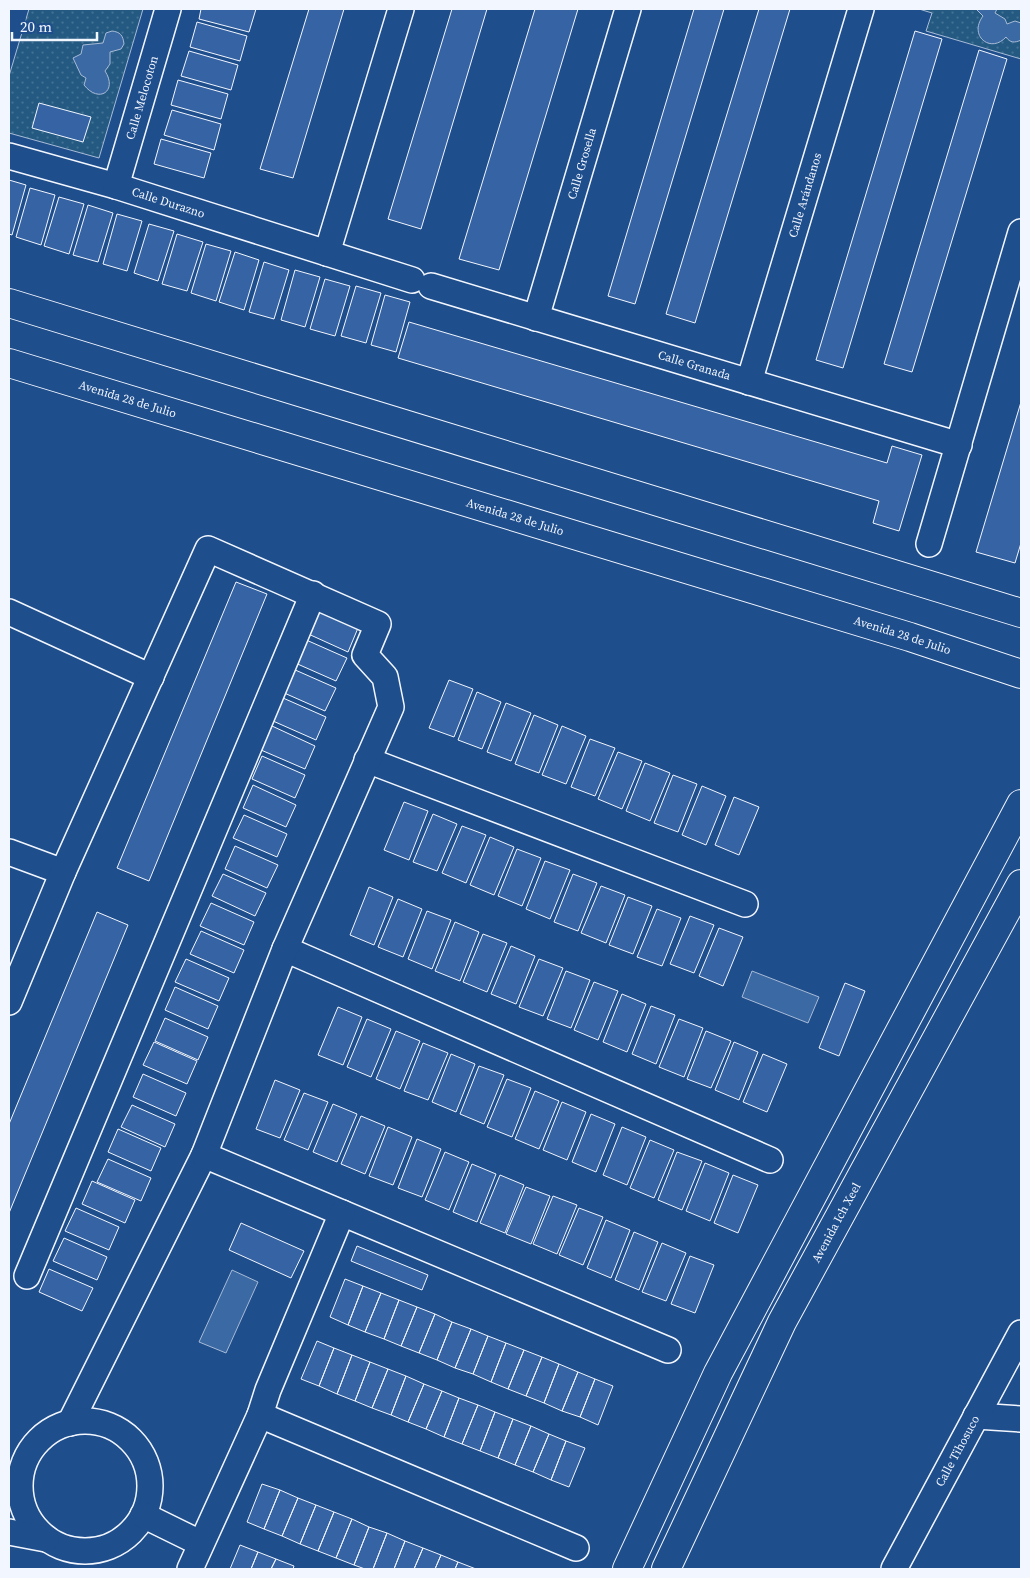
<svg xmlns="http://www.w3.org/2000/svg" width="1030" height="1578" font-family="'Source Serif 4',serif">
  <defs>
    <pattern id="park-dots" width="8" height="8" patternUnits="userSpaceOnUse" patternTransform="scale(1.25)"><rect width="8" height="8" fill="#245a82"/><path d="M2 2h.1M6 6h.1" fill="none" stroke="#447295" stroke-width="1.8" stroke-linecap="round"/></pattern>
  </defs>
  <rect width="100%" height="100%" fill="#1f4e8c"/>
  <path fill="url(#park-dots)" stroke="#a8bbd7" d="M29,9H143L99,158L9,133V76Z
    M919,9H1021V59L926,31L932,13Z"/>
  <path fill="#3b69a3" stroke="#a8bbd7" d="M976,9H997L995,13L1005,19L1007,24L1015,21L1021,23V40C1015,43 1010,43 1006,37C991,54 968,36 983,16Z
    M112,31C120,32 123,35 124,44L121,49L110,52V64L105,71C118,91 99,104 84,85L86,78L81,75L73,58L81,54L83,45L103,43L106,33Z
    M752,971L819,997L808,1023L742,997Z
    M232,1270L258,1282L226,1353L199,1342Z"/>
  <path fill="#3563a3" stroke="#f2f6ff" d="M201,9H256L249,32L199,19Z
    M309,9H344L293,178L260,169Z
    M452,9H487L421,229L388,219Z
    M535,9H578L499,270L459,259Z
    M694,9H724L635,304L608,296Z
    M759,9H790L695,323L666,314Z
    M197,22L247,36L240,61L190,47Z
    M915,31L942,39L843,368L816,360Z
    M979,50L1007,59L912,372L884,364Z
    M189,51L238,65L231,90L181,76Z
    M178,80L228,94L221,119L171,105Z
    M39,103L91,117L83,142L32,128Z
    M172,110L221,124L214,150L164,135Z
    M161,139L211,153L204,178L154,164Z
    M9,180L26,185L12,235L9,234Z
    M30,188L55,195L41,245L16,237Z
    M59,197L84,204L69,254L44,246Z
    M88,205L113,213L98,262L73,255Z
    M117,214L142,221L127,271L103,264Z
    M149,224L174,231L158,281L134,273Z
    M177,234L203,242L187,291L162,284Z
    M206,244L231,251L216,301L191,293Z
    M235,252L259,260L244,310L219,302Z
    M264,262L289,270L274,319L249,312Z
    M295,270L320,277L305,327L281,320Z
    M325,279L350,286L335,336L310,329Z
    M356,286L381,293L366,343L341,336Z
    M385,295L410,302L396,352L371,345Z
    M409,322L887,463L892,446L922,455L899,531L873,523L879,501L398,358Z
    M1021,402V543L1015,563L976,552Z
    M236,582L267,594L149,881L117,868Z
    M315,609L358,628L348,652L304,632Z
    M304,639L347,658L336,681L293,662Z
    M293,669L336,688L325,711L282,692Z
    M449,680L473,689L454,737L429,728Z
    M477,692L501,702L482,749L458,740Z
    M283,698L326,717L316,740L273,721Z
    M506,703L531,713L511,761L487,752Z
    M534,715L558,725L539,773L515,764Z
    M272,726L315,746L305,769L261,750Z
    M562,726L586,736L566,784L542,775Z
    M590,739L615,748L595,796L571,787Z
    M618,752L642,761L622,809L598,799Z
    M262,756L305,775L295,798L252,779Z
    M645,763L670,773L650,821L626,811Z
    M673,775L697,784L678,832L654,823Z
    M253,785L296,805L286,827L243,808Z
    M702,786L726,796L706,845L682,835Z
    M734,797L759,807L739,855L715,845Z
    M404,802L428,811L409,860L384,850Z
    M433,814L457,824L437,871L413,862Z
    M244,815L287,834L277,857L233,838Z
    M462,826L486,835L466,883L442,873Z
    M490,837L514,847L494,895L470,885Z
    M235,846L278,865L267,888L225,869Z
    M517,849L541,858L522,906L498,896Z
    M545,861L570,870L550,919L526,909Z
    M223,874L266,893L255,916L212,896Z
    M573,874L597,883L578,931L554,922Z
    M601,886L625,895L606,943L581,933Z
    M369,887L393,897L374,945L350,935Z
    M628,897L652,906L633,954L609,945Z
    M398,899L422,909L403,957L378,947Z
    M211,903L254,922L244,945L200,926Z
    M657,909L681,918L662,966L637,957Z
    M427,911L451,920L432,969L408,959Z
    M97,912L128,925L9,1213V1124Z
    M690,916L714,925L694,973L670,964Z
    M455,922L479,932L460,981L435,971Z
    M719,928L743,937L723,986L699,976Z
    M201,931L244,950L234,973L190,954Z
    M483,934L507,943L487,992L463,982Z
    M511,946L535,956L516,1004L491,994Z
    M186,959L229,978L219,1001L175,982Z
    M539,959L563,968L543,1016L519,1007Z
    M566,971L590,980L571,1028L547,1019Z
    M594,982L618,991L598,1040L574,1030Z
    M845,983L865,991L839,1056L819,1048Z
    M175,987L218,1006L208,1029L165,1010Z
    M622,994L646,1004L627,1052L603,1042Z
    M651,1006L675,1015L656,1064L632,1054Z
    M338,1007L362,1017L343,1065L318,1055Z
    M165,1018L208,1037L198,1060L155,1041Z
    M367,1019L391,1029L371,1077L347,1067Z
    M679,1019L703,1028L684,1077L659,1067Z
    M396,1031L420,1041L400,1089L376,1079Z
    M706,1031L731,1041L711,1088L687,1079Z
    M154,1042L197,1061L187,1084L143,1065Z
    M734,1042L758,1052L739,1100L715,1090Z
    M423,1043L448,1053L428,1100L404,1091Z
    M451,1054L475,1064L456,1112L432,1102Z
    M763,1054L787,1064L767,1112L743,1102Z
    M479,1066L504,1075L484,1124L460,1114Z
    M143,1074L186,1093L176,1116L133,1097Z
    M507,1079L531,1088L512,1137L487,1127Z
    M275,1080L300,1090L280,1138L256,1129Z
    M535,1091L559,1101L539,1149L515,1139Z
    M304,1093L328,1102L308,1150L284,1140Z
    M562,1102L586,1112L567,1160L543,1150Z
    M333,1104L357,1114L337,1162L313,1152Z
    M132,1105L175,1124L165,1147L121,1127Z
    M591,1114L615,1124L596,1172L572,1162Z
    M361,1116L385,1126L365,1174L341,1164Z
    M388,1127L412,1137L393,1185L369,1176Z
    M622,1127L646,1137L627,1185L603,1175Z
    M118,1129L161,1148L151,1171L108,1152Z
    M417,1139L441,1149L422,1197L398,1188Z
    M650,1140L674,1150L654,1198L630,1188Z
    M445,1152L469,1162L449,1210L425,1200Z
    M677,1152L702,1161L682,1210L658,1200Z
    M108,1159L151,1178L141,1201L97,1182Z
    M705,1163L729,1173L710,1221L686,1211Z
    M472,1164L496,1174L477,1222L453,1212Z
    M500,1175L524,1185L505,1233L480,1223Z
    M733,1175L758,1185L738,1233L714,1223Z
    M92,1181L135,1200L125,1223L82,1204Z
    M526,1187L550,1196L531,1244L506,1234Z
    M553,1196L577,1205L557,1254L533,1244Z
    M76,1208L119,1227L109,1250L65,1231Z
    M579,1208L603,1217L583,1265L559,1255Z
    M606,1220L630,1230L611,1278L587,1268Z
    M241,1223L304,1251L291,1278L229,1250Z
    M634,1232L658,1242L639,1290L615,1280Z
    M64,1238L107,1257L97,1280L53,1261Z
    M662,1243L686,1253L666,1301L642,1292Z
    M357,1246L428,1275L422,1290L351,1261Z
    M690,1256L714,1265L695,1313L671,1304Z
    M49,1269L93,1288L82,1311L39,1292Z
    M345,1279L363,1286L348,1325L330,1317Z
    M363,1286L381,1293L365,1332L348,1325Z
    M381,1293L399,1300L384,1339L365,1332Z
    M399,1300L417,1307L401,1346L384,1339Z
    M417,1307L435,1314L419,1353L401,1346Z
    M435,1314L452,1322L437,1360L419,1353Z
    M452,1322L471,1329L455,1368L437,1360Z
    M471,1329L488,1336L473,1374L455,1368Z
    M488,1336L506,1343L491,1382L473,1374Z
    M317,1341L334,1348L319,1386L301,1379Z
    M506,1343L524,1350L508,1389L491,1382Z
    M334,1348L352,1355L337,1394L319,1386Z
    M524,1350L542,1357L526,1396L508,1389Z
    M352,1355L370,1362L355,1401L337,1394Z
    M542,1357L559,1364L544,1403L526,1396Z
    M370,1362L388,1369L372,1408L355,1401Z
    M559,1364L578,1372L562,1411L544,1403Z
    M388,1369L406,1376L391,1415L372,1408Z
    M578,1372L595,1379L580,1417L562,1411Z
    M406,1376L424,1384L408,1422L391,1415Z
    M595,1379L613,1386L598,1425L580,1417Z
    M424,1384L442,1391L426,1429L408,1422Z
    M442,1391L459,1398L444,1437L426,1429Z
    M459,1398L478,1405L462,1444L444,1437Z
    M478,1405L495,1412L480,1451L462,1444Z
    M495,1412L513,1419L498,1458L480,1451Z
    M513,1419L531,1426L515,1465L498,1458Z
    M531,1426L549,1434L533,1472L515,1465Z
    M549,1434L566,1441L551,1480L533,1472Z
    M566,1441L585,1448L569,1487L551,1480Z
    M262,1484L280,1490L264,1529L247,1522Z
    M280,1490L298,1498L282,1536L264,1529Z
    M298,1498L316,1505L300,1544L282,1536Z
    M316,1505L334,1512L318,1551L300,1544Z
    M334,1512L352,1519L336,1558L318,1551Z
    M352,1519L369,1527L354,1565L336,1558Z
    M369,1527L387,1533L373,1569H365L354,1565Z
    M387,1533L405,1541L394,1569H373Z
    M405,1541L423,1548L414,1569H394Z
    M240,1545L258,1552L251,1569H230Z
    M423,1548L441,1555L435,1569H414Z
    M258,1552L276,1559L271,1569H251Z
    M441,1555L458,1562L455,1569H435Z
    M276,1559L294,1566L293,1569H271Z
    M458,1562L476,1569H455Z"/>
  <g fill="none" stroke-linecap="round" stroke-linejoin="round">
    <g stroke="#f2f6ff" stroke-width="28">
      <g id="street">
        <path id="s1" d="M9,156L116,186L412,280"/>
        <path id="s2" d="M116,186L168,9"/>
        <path d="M327,253L401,9"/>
        <path id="s3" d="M431,286L959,445"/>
        <path id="s4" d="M536,318L628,9"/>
        <path id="s5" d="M749,382L861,9"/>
        <path d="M929,544L1021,232"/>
        <path d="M9,612L151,677"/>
        <path d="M367,760L745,904"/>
        <path d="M9,852L63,872"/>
        <path d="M285,949L770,1160"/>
        <path d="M9,1002L63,872L208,549L378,624L365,655L385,677L391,707L285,949L204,1155L70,1423"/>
        <path d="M204,1155L668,1350"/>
        <path d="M27,1276L313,594"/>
        <path d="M260,1415L576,1548"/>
        <path d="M976,1416L1021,1419"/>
        <circle cx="85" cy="1486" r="65"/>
        <path d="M143,1515L200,1543"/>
        <path d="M9,1532L46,1539"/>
        <path d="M190,1569L260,1415L268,1390L342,1213"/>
        <path id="s6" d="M894,1569L1021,1333"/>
      </g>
    </g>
    <g stroke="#f2f6ff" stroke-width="30">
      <g id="secondary">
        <path d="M9,303L1021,613"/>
        <path id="s7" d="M9,363L910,637L1021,674"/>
        <path d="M627,1569L718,1373L1021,804"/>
        <path id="s8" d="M666,1569L782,1322L1021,884"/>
      </g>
    </g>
    <use href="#street" stroke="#1f4e8c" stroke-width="25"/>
    <use href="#secondary" stroke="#1f4e8c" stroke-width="28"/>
  </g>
  <g text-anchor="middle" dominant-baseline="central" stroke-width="4" stroke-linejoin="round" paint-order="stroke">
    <g font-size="12" fill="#f2f6ff" stroke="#1f4e8c">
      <text stroke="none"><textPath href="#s2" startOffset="92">Calle Melocoton</textPath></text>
      <text stroke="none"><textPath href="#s4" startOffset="161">Calle Grosella</textPath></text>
      <text stroke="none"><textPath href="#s5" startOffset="195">Calle Arándanos</textPath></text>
      <text stroke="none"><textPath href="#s1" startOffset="166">Calle Durazno</textPath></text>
      <text stroke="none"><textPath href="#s3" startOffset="275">Calle Granada</textPath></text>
      <text stroke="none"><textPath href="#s7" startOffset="124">Avenida 28 de Julio</textPath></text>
      <text stroke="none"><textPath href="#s7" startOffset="529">Avenida 28 de Julio</textPath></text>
      <text stroke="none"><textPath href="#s7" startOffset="934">Avenida 28 de Julio</textPath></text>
      <text stroke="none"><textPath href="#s8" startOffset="386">Avenida Ich Xeel</textPath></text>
      <text stroke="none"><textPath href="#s6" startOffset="134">Calle Tihosuco</textPath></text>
    </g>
  </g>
  <rect width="1030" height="1578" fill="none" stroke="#f2f6ff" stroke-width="20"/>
  <path d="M12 32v8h85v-8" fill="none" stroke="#f2f6ff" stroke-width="2.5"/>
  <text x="20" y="32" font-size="15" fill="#f2f6ff" stroke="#1f4e8c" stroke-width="4" paint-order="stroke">20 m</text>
</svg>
